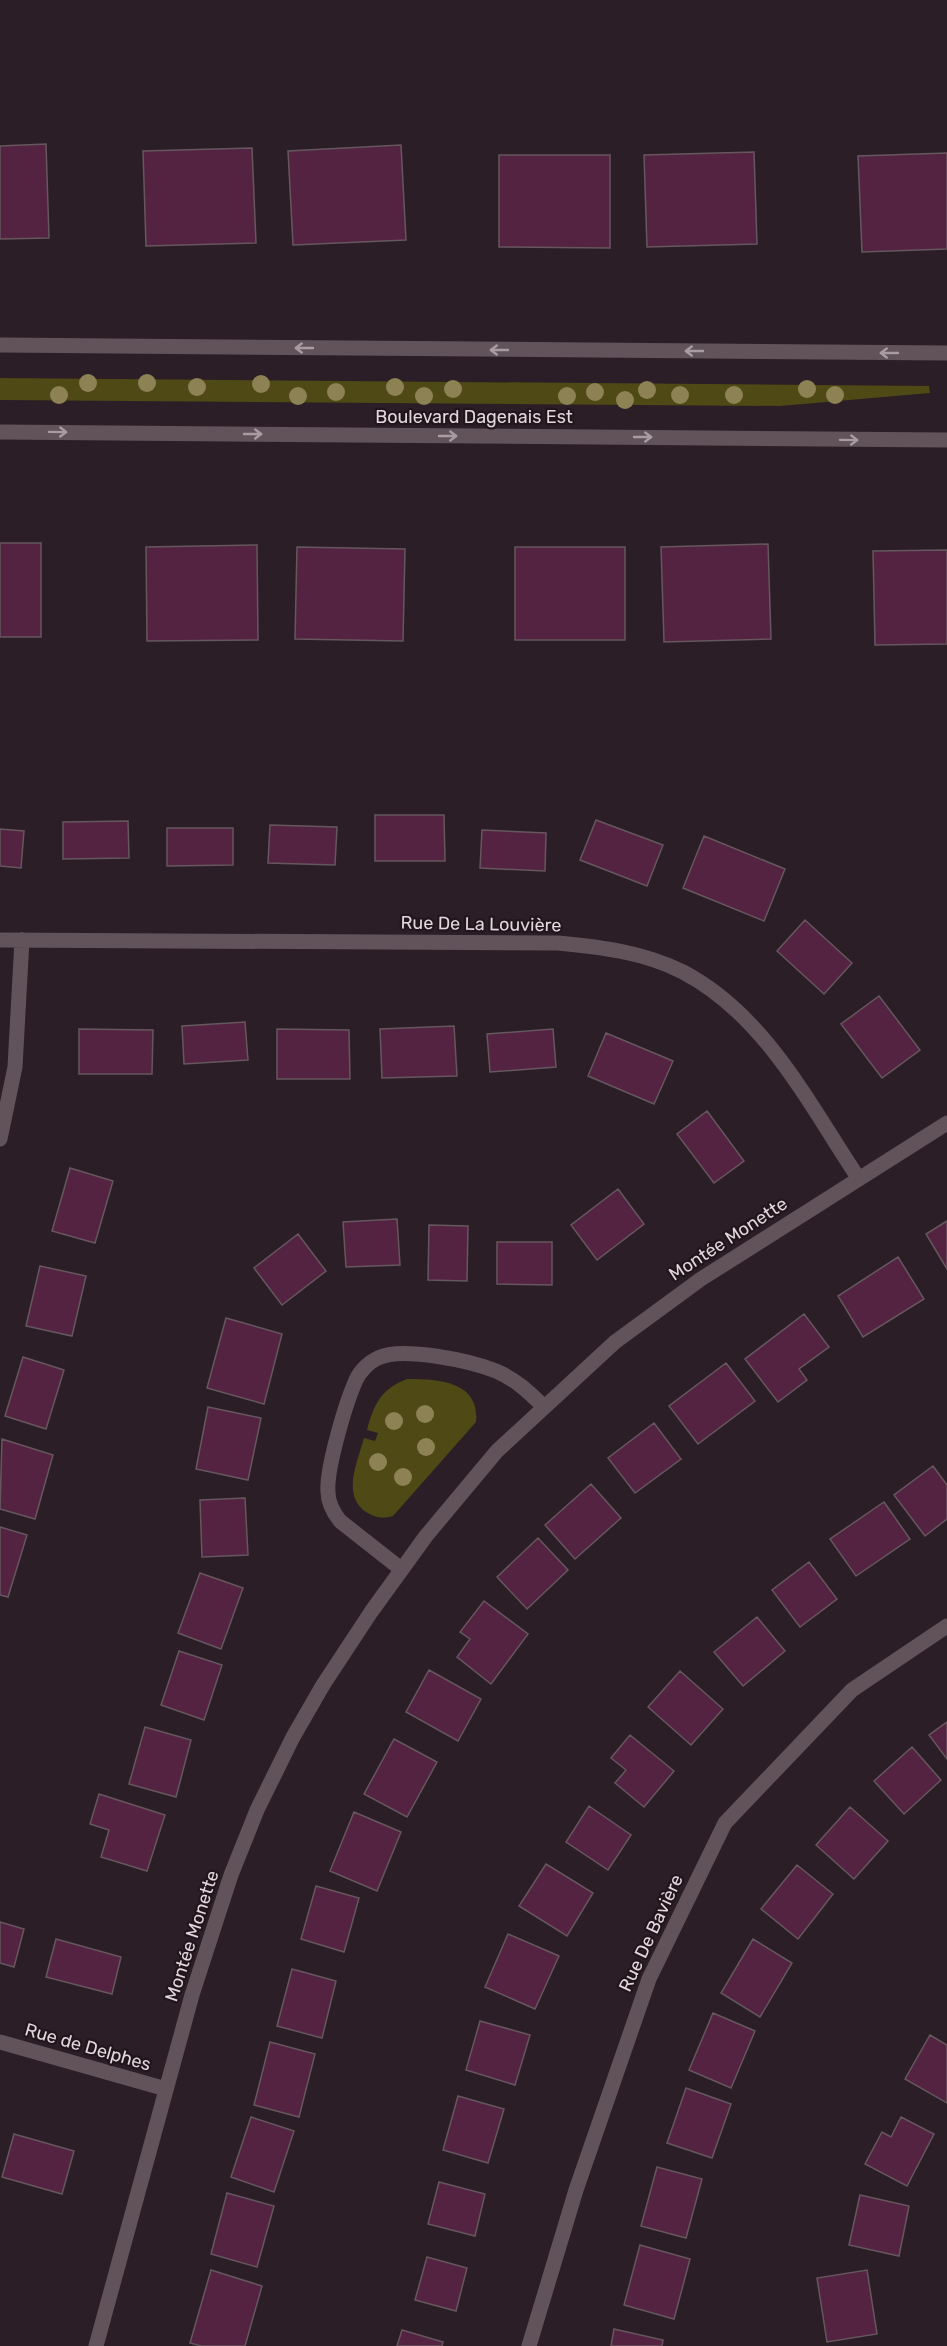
<svg xmlns="http://www.w3.org/2000/svg" width="947" height="2346" font-family="Rubik,sans-serif">
  <rect width="100%" height="100%" fill="#2c1e26"/>
  <path fill="#4e4915" d="M0,378L929,386L930,393L780,406L0,400Z
    M407,1379C438,1379 480,1381 476,1422L393,1516C382,1519 376,1518 366,1512C341,1495 358,1461 364,1438L375,1441L378,1433L367,1430C374,1404 381,1389 407,1379Z"/>
  <path fill="#532341" stroke="#66575f" stroke-width="1.5" d="M46,144L49,238L0,239V146Z
    M401,145L406,240L293,245L288,151Z
    M252,148L256,243L146,246L143,151Z
    M754,152L757,244L647,247L644,155Z
    M947,153V249L862,252L858,156Z
    M499,155H610V248L499,247Z
    M0,543H41V637H0Z
    M768,544L771,639L664,642L661,547Z
    M257,545L258,640L147,641L146,547Z
    M297,547L405,549L403,641L295,639Z
    M515,547H625V640H515Z
    M947,550V644L875,645L873,551Z
    M375,815H444L445,861H375Z
    M596,820L663,845L647,886L580,860Z
    M128,821L129,858L63,859V822Z
    M270,825L337,827L335,865L268,863Z
    M167,828H233V865L167,866Z
    M0,829L24,831L21,868L0,866Z
    M482,830L546,833L545,871L480,868Z
    M704,836L785,869L764,921L683,888Z
    M805,920L852,963L824,994L777,951Z
    M879,996L920,1050L882,1078L841,1024Z
    M245,1022L248,1060L184,1064L182,1026Z
    M454,1026L457,1076L382,1078L380,1029Z
    M79,1029L153,1030L152,1074H79Z
    M277,1029L349,1030L350,1079H277Z
    M553,1029L556,1067L490,1072L487,1034Z
    M606,1033L673,1061L654,1104L588,1076Z
    M707,1111L744,1161L714,1183L677,1134Z
    M70,1168L113,1181L95,1243L52,1231Z
    M618,1189L644,1224L597,1260L571,1225Z
    M397,1219L400,1265L346,1267L343,1222Z
    M947,1221V1269L926,1234Z
    M429,1225L468,1226L467,1281L428,1280Z
    M298,1234L326,1271L282,1305L254,1268Z
    M497,1242H552V1285L497,1284Z
    M898,1257L924,1299L863,1337L838,1296Z
    M40,1266L86,1276L72,1336L26,1326Z
    M804,1314L829,1347L799,1369L807,1380L778,1402L745,1359Z
    M226,1318L282,1334L264,1404L207,1388Z
    M23,1357L64,1370L46,1429L5,1416Z
    M726,1363L755,1401L698,1444L669,1406Z
    M208,1407L261,1418L248,1480L196,1469Z
    M654,1423L681,1459L635,1493L608,1458Z
    M2,1439L53,1455L35,1519L0,1509Z
    M933,1466L947,1485V1519L925,1536L894,1495Z
    M591,1484L621,1518L575,1559L545,1525Z
    M245,1498L248,1555L202,1557L200,1500Z
    M884,1502L910,1539L856,1576L830,1539Z
    M0,1527L27,1535L8,1597L0,1595Z
    M538,1538L568,1570L527,1609L497,1577Z
    M809,1562L837,1599L800,1627L772,1590Z
    M200,1573L243,1588L221,1649L178,1633Z
    M484,1601L528,1634L491,1684L457,1657L470,1639L460,1632Z
    M757,1617L785,1651L743,1686L714,1652Z
    M179,1651L222,1665L204,1720L161,1705Z
    M429,1670L481,1699L458,1741L406,1712Z
    M680,1671L723,1709L691,1745L648,1707Z
    M947,1722V1759L929,1735Z
    M145,1727L191,1740L176,1797L129,1784Z
    M630,1735L674,1771L644,1807L615,1783L626,1770L611,1758Z
    M394,1739L437,1762L407,1817L364,1794Z
    M912,1747L941,1780L904,1814L874,1781Z
    M99,1794L165,1815L147,1871L101,1857L109,1830L90,1824Z
    M589,1806L631,1835L608,1870L566,1842Z
    M850,1807L888,1841L854,1879L816,1845Z
    M354,1812L401,1832L377,1891L330,1871Z
    M546,1864L593,1893L567,1936L519,1906Z
    M797,1865L833,1894L798,1939L761,1909Z
    M316,1886L359,1898L344,1952L301,1939Z
    M0,1922L24,1929L14,1967L0,1963Z
    M508,1934L559,1956L535,2009L485,1987Z
    M56,1939L121,1957L112,1994L46,1977Z
    M753,1939L792,1963L760,2017L721,1993Z
    M292,1969L336,1981L322,2038L277,2026Z
    M713,2013L755,2031L731,2088L689,2070Z
    M480,2021L530,2035L515,2085L466,2070Z
    M930,2035L947,2045V2103L905,2079Z
    M270,2042L315,2054L299,2117L254,2105Z
    M686,2088L731,2104L712,2158L667,2143Z
    M458,2096L504,2109L488,2163L443,2150Z
    M251,2117L294,2131L274,2192L231,2177Z
    M901,2117L934,2134L907,2186L865,2164L882,2132L891,2137Z
    M14,2134L74,2151L62,2194L2,2177Z
    M657,2167L702,2179L686,2238L641,2226Z
    M439,2182L485,2194L475,2236L428,2224Z
    M227,2193L274,2206L257,2267L211,2254Z
    M860,2195L909,2206L899,2256L849,2245Z
    M640,2245L690,2259L674,2319L624,2305Z
    M427,2257L467,2268L456,2311L415,2300Z
    M211,2270L262,2286L245,2346H201L190,2343Z
    M867,2270L877,2334L827,2342L817,2278Z
    M614,2329L663,2340L662,2346H611Z
    M402,2330L443,2342L442,2346H397Z"/>
  <g fill="none" stroke-linecap="round" stroke-linejoin="round">
    <path stroke="#62535b" stroke-width="15" d="M0,940L558,943C600,947 644,952 683,972C765,1015 809,1104 859,1179
      M0,1139L15,1067L22,940
      M401,1569L340,1521C333,1512 328,1503 328,1492C326,1469 346,1402 356,1380C360,1371 369,1362 378,1358C402,1346 471,1361 496,1371C515,1379 529,1392 543,1406
      M0,2042L166,2089
      M96,2346L192,1995L231,1875L257,1810L293,1737L323,1685L371,1612L426,1536L497,1451L615,1342L701,1279L947,1123
      M529,2346L576,2190L649,1979L725,1823L852,1690L947,1626"/>
    <path stroke="#62535b" stroke-width="15" d="M0,345L947,353
      M0,432L947,440"/>
  </g>
  <g fill="#8c8254">
    <circle cx="88" cy="383" r="9"/>
    <circle cx="147" cy="383" r="9"/>
    <circle cx="261" cy="384" r="9"/>
    <circle cx="197" cy="387" r="9"/>
    <circle cx="395" cy="387" r="9"/>
    <circle cx="453" cy="389" r="9"/>
    <circle cx="807" cy="389" r="9"/>
    <circle cx="647" cy="390" r="9"/>
    <circle cx="336" cy="392" r="9"/>
    <circle cx="595" cy="392" r="9"/>
    <circle cx="59" cy="395" r="9"/>
    <circle cx="680" cy="395" r="9"/>
    <circle cx="734" cy="395" r="9"/>
    <circle cx="835" cy="395" r="9"/>
    <circle cx="298" cy="396" r="9"/>
    <circle cx="424" cy="396" r="9"/>
    <circle cx="567" cy="396" r="9"/>
    <circle cx="625" cy="400" r="9"/>
    <circle cx="425" cy="1414" r="9"/>
    <circle cx="394" cy="1421" r="9"/>
    <circle cx="426" cy="1447" r="9"/>
    <circle cx="378" cy="1462" r="9"/>
    <circle cx="403" cy="1477" r="9"/>
  </g>
  <defs><path id="oneway-shaft" d="M-6 0H5M1.5-3L5.5 0L1.5 3" fill="none" stroke-width="1.6" stroke-linecap="round" stroke-linejoin="round" transform="scale(1.5)"/></defs>
  <g stroke="#a89ca2">
    <use href="#oneway-shaft" transform="translate(304 348) rotate(-180)"/>
    <use href="#oneway-shaft" transform="translate(499 350) rotate(-180)"/>
    <use href="#oneway-shaft" transform="translate(694 351) rotate(-180)"/>
    <use href="#oneway-shaft" transform="translate(889 353) rotate(-180)"/>
    <use href="#oneway-shaft" transform="translate(58 432) rotate(1)"/>
    <use href="#oneway-shaft" transform="translate(253 434)"/>
    <use href="#oneway-shaft" transform="translate(448 436)"/>
    <use href="#oneway-shaft" transform="translate(643 437)"/>
    <use href="#oneway-shaft" transform="translate(849 440) rotate(1)"/>
  </g>
  <g text-anchor="middle" dominant-baseline="central" stroke-width="4.5" stroke-linejoin="round" paint-order="stroke">
    <g font-size="18" fill="#e1d7dc" stroke="#22151c">
      <text x="474" y="417">Boulevard Dagenais Est</text>
      <text transform="translate(481 924) rotate(1)">Rue De La Louvière</text>
      <text transform="translate(728 1239) rotate(-33)">Montée Monette</text>
      <text transform="translate(651 1933) rotate(-65)">Rue De Bavière</text>
      <text transform="translate(192 1936) rotate(-72)">Montée Monette</text>
      <text transform="translate(88 2047) rotate(16)">Rue de Delphes</text>
    </g>
  </g>
</svg>
